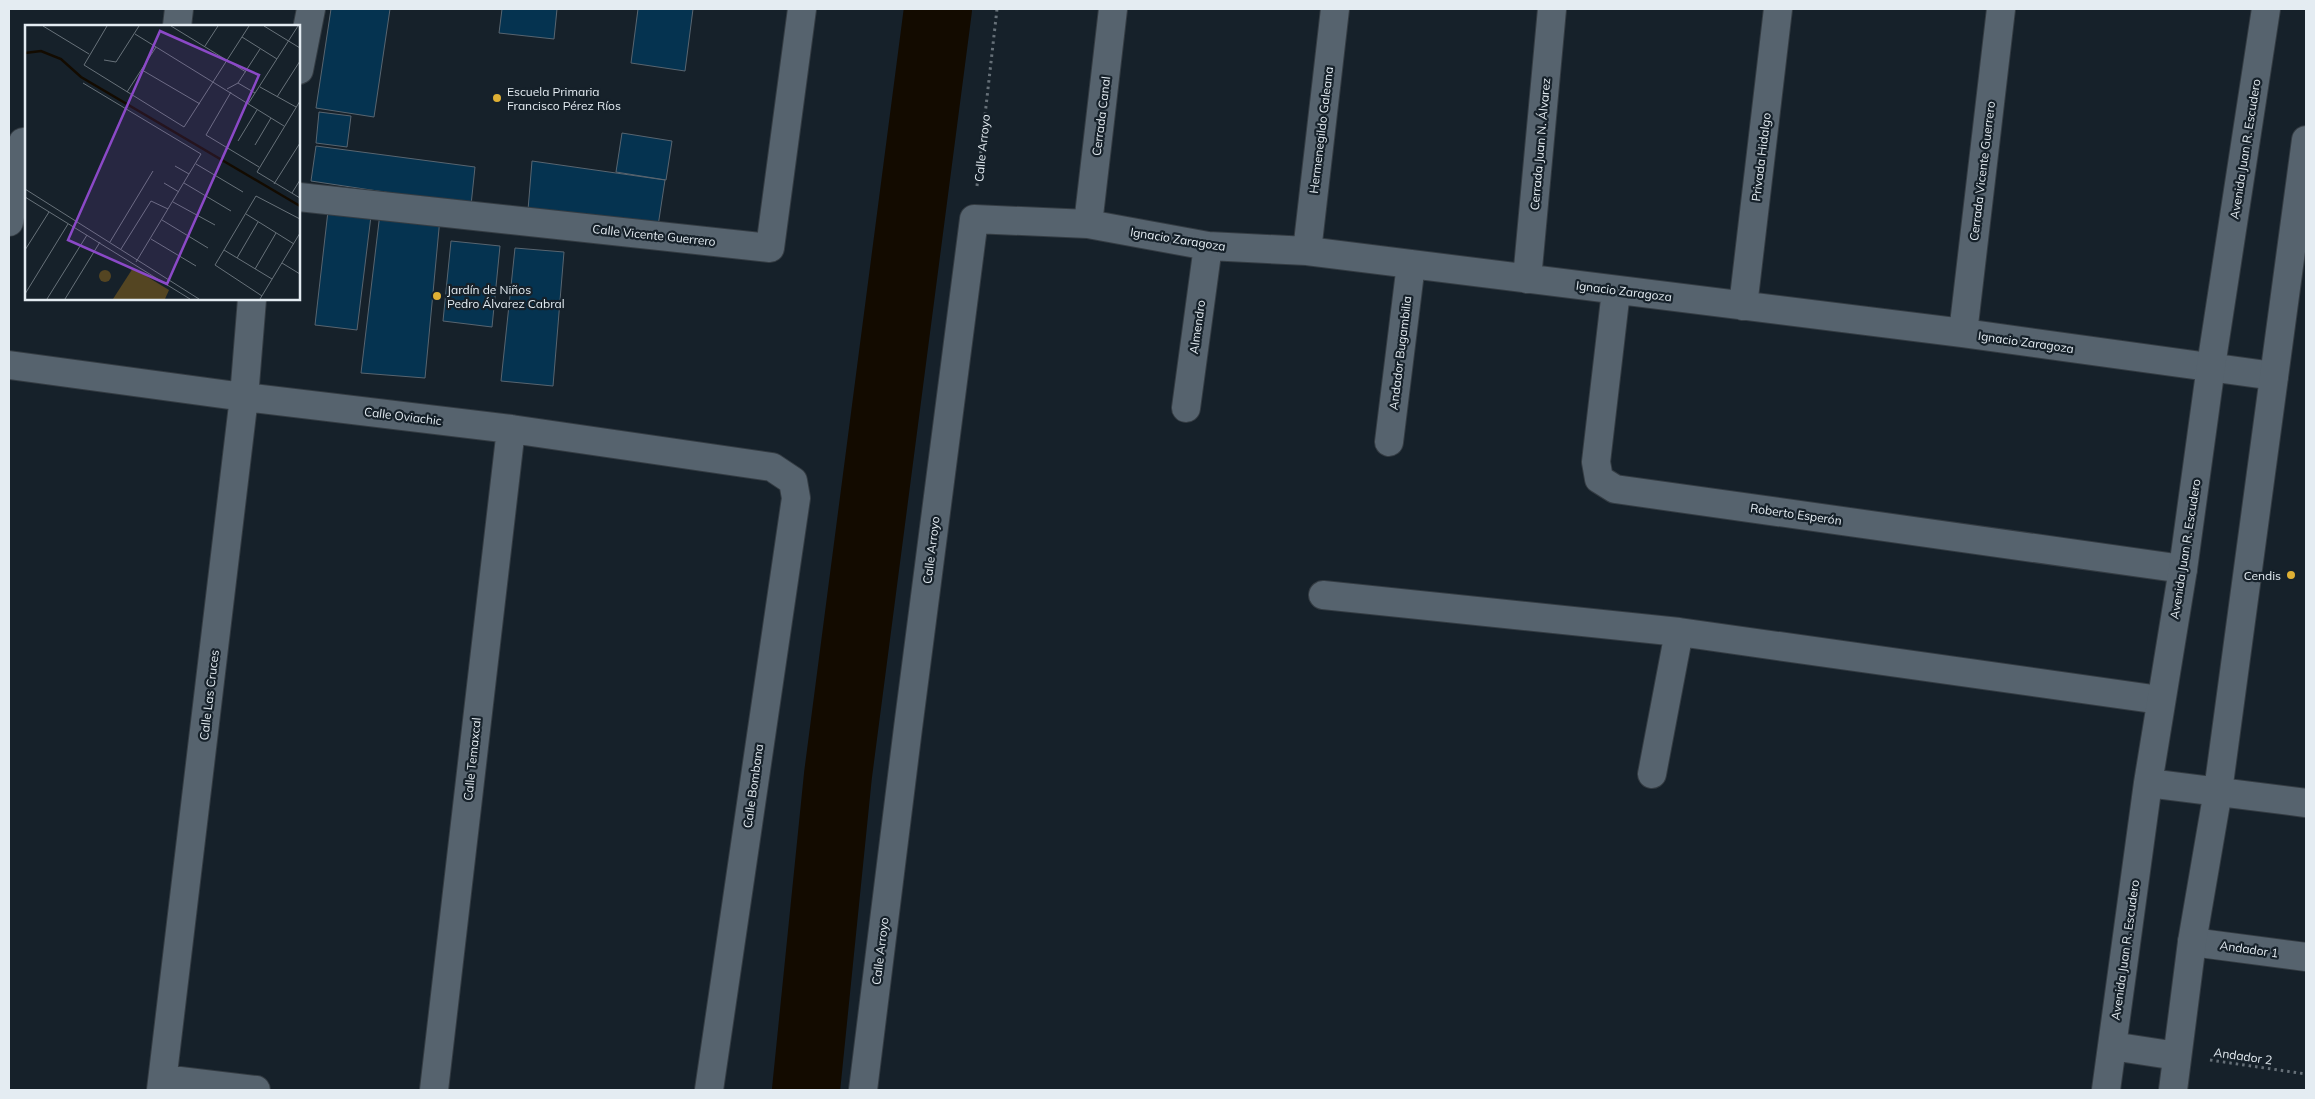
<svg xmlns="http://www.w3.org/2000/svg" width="2315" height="1099" font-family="Mulish,sans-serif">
  <rect width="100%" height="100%" fill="#16212a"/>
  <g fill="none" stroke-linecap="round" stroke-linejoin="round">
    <path stroke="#130b00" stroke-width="68" d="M806,1090L838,775L938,9"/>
  </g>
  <path fill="#053350" stroke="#586570" d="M331,9H390L374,117L316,108Z
    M502,9H557L554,39L499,33Z
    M638,9H693L685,71L631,63Z
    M319,112L351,116L347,147L316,143Z
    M622,133L672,141L666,180L616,172Z
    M316,146L475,167L471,205L311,181Z
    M532,161L665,180L658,226L528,210Z
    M328,211L371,216L357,330L315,325Z
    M380,213L440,218L425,378L361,373Z
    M451,241L500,246L492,327L443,321Z
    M515,248L564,252L553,386L501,381Z"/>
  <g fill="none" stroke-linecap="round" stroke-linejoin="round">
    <g stroke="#343c43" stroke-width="30">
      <path id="street" d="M177,26L179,9
        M299,70L311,9
        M299,197L770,248L802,9
        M9,222L23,142
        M1088,224L1113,9
        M1307,251L1335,9
        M1527,279L1552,9
        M1616,291L1596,462L1599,479L1615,489L2183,569
        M1743,306L1778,9
        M1963,333L2001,9
        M9,365L244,397L511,429L772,467L793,481L796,498L709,1090
        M1186,408L1208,246
        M1389,442L1411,264
        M1323,595L1679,632L2160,700
        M1652,774L1679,632
        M2192,942L2306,957
        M163,1079L256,1090
        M161,1090L244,397L252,299
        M434,1090L511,429
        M863,1090L908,728L974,219L1088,224L1208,246L1307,251L1963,333L2274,376"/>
    </g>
    <g stroke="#343c43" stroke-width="30">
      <path id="secondary" d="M2148,783L2306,803
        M2112,1046L2177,1056
        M2106,1090L2148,783L2183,569L2211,366L2266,9
        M2173,1090L2192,942L2218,791L2306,140"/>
    </g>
    <path stroke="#667078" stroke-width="3" stroke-dasharray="2.5 4" stroke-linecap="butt" d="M977,186L997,9
      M2210,1060L2306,1074"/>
    <use href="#street" stroke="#56636e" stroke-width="28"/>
    <use href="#secondary" stroke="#56636e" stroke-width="28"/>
  </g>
  <g fill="#dfb034" stroke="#16212a" stroke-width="2">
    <circle cx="497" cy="98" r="5"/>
    <circle cx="437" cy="296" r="5"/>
    <circle cx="2291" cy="575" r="5"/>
  </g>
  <g text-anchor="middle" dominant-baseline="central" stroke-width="4.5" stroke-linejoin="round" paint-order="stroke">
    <g font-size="12" fill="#e4ecf2" stroke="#16212a" text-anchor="start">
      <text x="507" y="91">Escuela Primaria<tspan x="507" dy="14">Francisco Pérez Ríos</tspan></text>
      <text x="447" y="289">Jardín de Niños<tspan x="447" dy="14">Pedro Álvarez Cabral</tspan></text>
      <text x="2281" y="575" text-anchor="end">Cendis</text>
    </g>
    <g font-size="12" fill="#e4ecf2" stroke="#16212a">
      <text transform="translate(1101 116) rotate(-83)">Cerrada Canal</text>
      <text transform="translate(1321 130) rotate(-83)">Hermenegildo Galeana</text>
      <text transform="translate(1540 144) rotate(-85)">Cerrada Juan N. Álvarez</text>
      <text transform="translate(982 148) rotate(-84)">Calle Arroyo</text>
      <text transform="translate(2245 149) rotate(-81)">Avenida Juan R. Escudero</text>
      <text transform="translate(1761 157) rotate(-83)">Privada Hidalgo</text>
      <text transform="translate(1982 171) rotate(-83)">Cerrada Vicente Guerrero</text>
      <text transform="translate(654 235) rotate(6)">Calle Vicente Guerrero</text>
      <text transform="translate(1178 239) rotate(9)">Ignacio Zaragoza</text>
      <text transform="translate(1624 291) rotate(7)">Ignacio Zaragoza</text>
      <text transform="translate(1197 327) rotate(-82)">Almendro</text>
      <text transform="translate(2026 342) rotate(8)">Ignacio Zaragoza</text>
      <text transform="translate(1400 353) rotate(-83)">Andador Bugambilia</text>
      <text transform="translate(403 416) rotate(7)">Calle Oviachic</text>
      <text transform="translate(1796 514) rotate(8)">Roberto Esperón</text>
      <text transform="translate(2185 549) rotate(-81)">Avenida Juan R. Escudero</text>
      <text transform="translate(931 550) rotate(-83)">Calle Arroyo</text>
      <text transform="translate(209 695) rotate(-83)">Calle Las Cruces</text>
      <text transform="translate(472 759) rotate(-84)">Calle Temaxcal</text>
      <text transform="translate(753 786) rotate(-82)">Calle Bombana</text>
      <text transform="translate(2249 949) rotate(8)">Andador 1</text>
      <text transform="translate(2125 950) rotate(-82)">Avenida Juan R. Escudero</text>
      <text transform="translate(880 951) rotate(-83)">Calle Arroyo</text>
      <text transform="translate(2243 1056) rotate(8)">Andador 2</text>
    </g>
  </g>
  <g transform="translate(25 25)">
    <rect width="275" height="275" fill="#16212a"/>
    <path d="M108,243L144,265L140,274H88Z" fill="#544522"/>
    <path d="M74 251a6 6 0 1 1 12 0a6 6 0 1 1-12 0Z" fill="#544522"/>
    <path fill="none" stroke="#130b00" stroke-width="2.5" d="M0,28L16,26L36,34L56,52L275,181"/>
    <path fill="none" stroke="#68727a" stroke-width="1" d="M18,1L64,29M82,1L59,40L159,102L224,1M146,1L221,47M239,1L275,23M110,9L259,101M217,12L252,34M180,21L193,1M79,35L91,37L114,1M117,45L175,79M58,58L176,129L111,237M213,58L230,68M235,62L271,82M202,64L213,58L235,24M102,67L131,22M206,67L181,110L234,142M252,72L275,36M275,76L232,147L275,173M223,79L273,1M213,116L232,85M230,120L246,93M171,139L218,167M150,141L164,149M139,158L154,167M159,158L206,186M249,159L275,118M0,164L174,274M267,168L275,155M0,172L165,274M148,177L190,200M221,189L269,219M137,195L183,223M126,214L171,241M85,217L128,146M96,224L126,176L143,184M0,225L24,187M199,225L247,254M212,233L233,197M257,238L275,249M230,244L251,208M0,269L43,199M237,271L190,240L231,171L275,194M22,274L62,210M40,274L75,217M235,274L275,208"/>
    <path fill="#8b49c7" fill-opacity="0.15" stroke="#8b49c7" stroke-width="2.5" d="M135,6L234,50L142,259L43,215Z"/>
    <rect width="275" height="275" fill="none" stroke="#e4ecf2" stroke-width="2.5"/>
  </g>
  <rect width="2315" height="1099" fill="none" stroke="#e4ecf2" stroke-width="20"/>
</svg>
